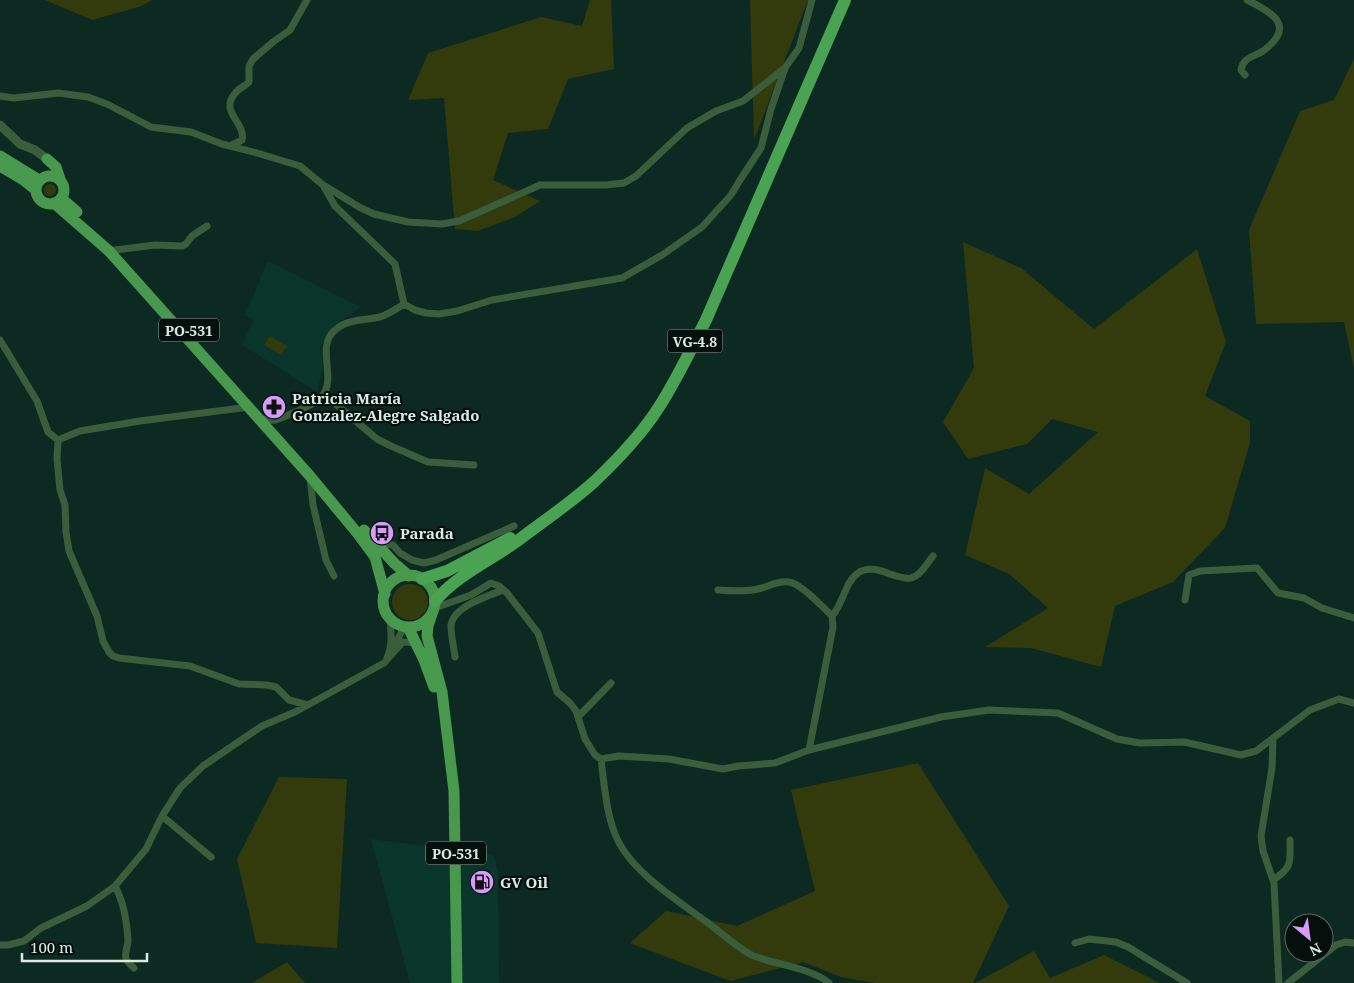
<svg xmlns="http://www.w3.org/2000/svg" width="1354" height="983" font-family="'Noto Serif',serif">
  <rect width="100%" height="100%" fill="#0c2a22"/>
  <path fill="#0a352b" d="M268,261L361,307L335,325L319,348L322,351L323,367L317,392L242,345L254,320L245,315Z
    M371,839L494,855L498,871L499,983H410Z"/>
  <path fill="#333a0b" d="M45,0H152L142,6L92,20Z
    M590,0H611L614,69L568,79L548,129L508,133L493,180L540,201L515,217L478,231L455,229L444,98L408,100L428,53L541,17L582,26Z
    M750,0H808L754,140Z
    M1354,59V369L1344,322L1256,324L1249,230L1300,111L1334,100Z
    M44 190a6 6 0 1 1 12 0a6 6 0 1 1-12 0Z
    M963,242L1021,268L1094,329L1197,249L1226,342L1205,396L1250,421V443L1225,528L1173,582L1115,606L1101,667L1031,648L985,647L1048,608L1009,574L965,555L985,468L1029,494L1098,432L1052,419L1027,444L968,459L943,422L974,368Z
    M270,336L287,346L281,355L264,345Z
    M392 602a18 18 0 1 1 36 0a18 18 0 1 1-36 0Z
    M918,763L1009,906L973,983H875L841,977L803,962L730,981L630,943L666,911L737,926L815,891L791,790Z
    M279,777L347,779L337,948L256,943L237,859Z
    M1034,951L1050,978L1104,955L1160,983H975Z
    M287,962L305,983H252Z"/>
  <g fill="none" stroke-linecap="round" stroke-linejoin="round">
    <path stroke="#3a5e3b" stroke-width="7" d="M1245,75L1241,70C1243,57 1254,57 1263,51C1297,26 1272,12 1247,0
      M0,96L14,98L58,93L88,97L107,104L151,127L191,132L222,144L257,153L300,166L323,185L335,206L395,264L404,304L415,310L426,313L439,314L457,311L492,300L622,278L662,255L702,227L731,195L740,180L761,148L771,109L785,68
      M230,146L242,140C246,122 218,112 236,92C240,88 245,86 249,82V66L253,59L273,42L290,30L307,0
      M325,186L359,207L374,214L408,222L442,224L459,221L540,185H606L624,183L636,176L687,128L716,111L743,101L785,68L799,48L812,0
      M115,250L155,245L182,246L186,244L192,236L207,226
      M0,340L37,401L48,432L58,440L57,459L60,490L65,505L66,532L69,551L97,616L103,641L109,652L113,656L119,658L190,666L239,684L267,685L276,687L289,700L308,705
      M324,394L377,439L391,446L428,462L474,465
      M264,419C275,423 283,417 293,413C303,408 316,404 323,395C336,377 317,348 333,332C347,318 363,321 380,317C389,314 396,309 404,304
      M58,440L80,431L140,421L249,407
      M310,477L313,505L326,560L334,576
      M375,542L393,545L400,553L412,560L424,563L436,560L514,526
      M718,590C731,591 745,592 758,589C768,587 778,580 789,582C800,583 823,607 832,616L833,627L809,750
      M1185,600L1189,575L1200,571L1257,568L1278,593L1304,598L1322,608L1354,618
      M435,608L471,595L491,583L499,586L507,593L538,633L557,692L570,703L576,711L585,739L595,755L601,759L619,756L669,759L723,769L738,766L775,763L809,750L941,717L989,710L1058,713L1117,739L1140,743L1184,742L1241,755L1256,751L1310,710L1339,699L1354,703
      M832,616C843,604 845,582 858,573C874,561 896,581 911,578C921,576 927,563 933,556
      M396,649V643L404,627
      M455,657C454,647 451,636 451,626C452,607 488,596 503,590
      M387,658C393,645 391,633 390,618
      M578,717L611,683
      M1273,739L1272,768L1261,836L1263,851L1274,883L1279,983
      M601,759C604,783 606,811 615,834C629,870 674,898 704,920C717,929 741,951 754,956C774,964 814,969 829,983
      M162,816L211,857
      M1273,880C1293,867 1290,862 1290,840
      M115,886C123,901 127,923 128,940C128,946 124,953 126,959C127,962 131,965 134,968
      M1075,943L1089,939L1116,942L1128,947L1187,983
      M0,945H8L24,941L41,928L87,906L115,886L146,849L162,816L180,788L203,766L262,726L295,712L384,663L403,642L416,643
      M1288,983L1336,945L1345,942L1354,943"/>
    <path stroke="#3a5e3b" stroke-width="9" d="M0,125L20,144L35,150L47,159"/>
    <path stroke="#48984e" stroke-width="11" d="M0,156L39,180
      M47,159L56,167L60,179
      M0,166L22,179L36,190
      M36 190a14 14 0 1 1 28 0a14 14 0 1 1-28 0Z
      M61,198L77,212
      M54,203L109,251L310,476L358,534L375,557L385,594
      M364,530L394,563L409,576
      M383 601a26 26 0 1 1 52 0a26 26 0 1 1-52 0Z
      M432,614L428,626L427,636L442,692L454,791L457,983
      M408,627L424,660L434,687"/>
    <path stroke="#4aa352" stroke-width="12" d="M422,579L447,571L510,538
      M435,601C458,574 492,560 520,539C545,520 572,502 595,481C618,459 642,434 659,407C677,379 691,349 706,320L845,0"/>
  </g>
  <defs>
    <g id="pharmacy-disc" transform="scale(1.25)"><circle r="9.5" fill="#d79bf9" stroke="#05100c"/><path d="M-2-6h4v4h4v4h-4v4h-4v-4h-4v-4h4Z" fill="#111"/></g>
    <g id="bus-disc" transform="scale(1.25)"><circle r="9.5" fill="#d79bf9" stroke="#05100c"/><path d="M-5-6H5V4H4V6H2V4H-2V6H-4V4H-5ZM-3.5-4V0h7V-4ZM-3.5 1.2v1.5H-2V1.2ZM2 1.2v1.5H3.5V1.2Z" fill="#111"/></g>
    <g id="fuel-disc" transform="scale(1.25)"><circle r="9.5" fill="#d79bf9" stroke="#05100c"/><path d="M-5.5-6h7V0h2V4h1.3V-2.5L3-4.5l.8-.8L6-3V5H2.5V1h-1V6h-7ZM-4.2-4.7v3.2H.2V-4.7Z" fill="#111"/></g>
  </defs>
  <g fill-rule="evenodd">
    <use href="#pharmacy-disc" x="274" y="407"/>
    <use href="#bus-disc" x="382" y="533"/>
    <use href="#fuel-disc" x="482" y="882"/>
  </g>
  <g text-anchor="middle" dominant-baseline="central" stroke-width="4.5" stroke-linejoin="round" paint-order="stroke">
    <g fill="#05100c" stroke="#9aa9a4" stroke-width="1">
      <rect x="159" y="318.5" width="60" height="23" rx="4"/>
      <rect x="667.5" y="329.5" width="55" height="23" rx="4"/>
      <rect x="426" y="841.5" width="60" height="23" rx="4"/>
    </g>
    <g font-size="14" font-weight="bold" fill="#daebe5">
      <text x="189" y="330">PO-531</text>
      <text x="695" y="341">VG-4.8</text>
      <text x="456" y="853">PO-531</text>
    </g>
    <g font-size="15" font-weight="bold" fill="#daebe5" stroke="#05100c" text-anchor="start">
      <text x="292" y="398">Patricia María<tspan x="292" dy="17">Gonzalez-Alegre Salgado</tspan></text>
      <text x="400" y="533">Parada</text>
      <text x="500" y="882">GV Oil</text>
    </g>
  </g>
  <g transform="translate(1309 938) rotate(151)"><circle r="24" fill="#05100c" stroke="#5a6863"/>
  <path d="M0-4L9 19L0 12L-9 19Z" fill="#d79bf9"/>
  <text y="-8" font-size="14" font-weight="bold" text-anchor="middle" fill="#daebe5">N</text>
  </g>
  <path d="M22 953v8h125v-8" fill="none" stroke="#daebe5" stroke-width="2.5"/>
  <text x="30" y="953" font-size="15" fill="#daebe5" stroke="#05100c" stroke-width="4" paint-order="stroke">100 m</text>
</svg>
